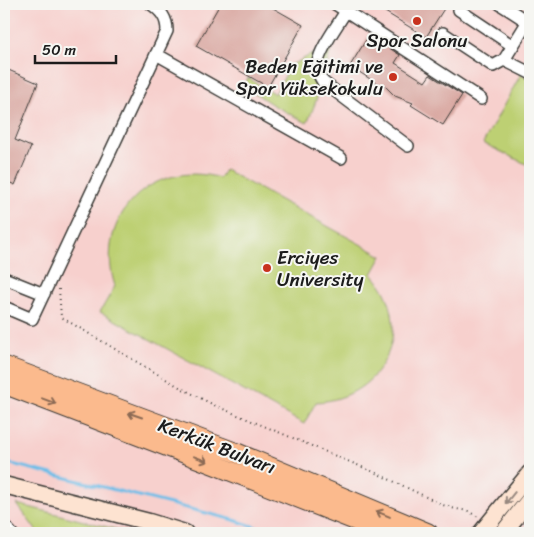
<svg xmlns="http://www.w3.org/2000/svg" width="534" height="537" font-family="Sriracha,sans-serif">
  <rect width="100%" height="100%" fill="#f6f6f2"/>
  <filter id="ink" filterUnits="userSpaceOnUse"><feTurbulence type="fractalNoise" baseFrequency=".02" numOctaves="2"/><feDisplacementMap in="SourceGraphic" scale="10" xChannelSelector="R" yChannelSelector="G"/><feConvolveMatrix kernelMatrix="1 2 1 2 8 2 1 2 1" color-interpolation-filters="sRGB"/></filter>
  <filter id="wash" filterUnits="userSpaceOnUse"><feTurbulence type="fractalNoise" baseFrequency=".0096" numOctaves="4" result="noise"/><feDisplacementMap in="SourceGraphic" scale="20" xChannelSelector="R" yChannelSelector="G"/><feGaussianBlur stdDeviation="1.12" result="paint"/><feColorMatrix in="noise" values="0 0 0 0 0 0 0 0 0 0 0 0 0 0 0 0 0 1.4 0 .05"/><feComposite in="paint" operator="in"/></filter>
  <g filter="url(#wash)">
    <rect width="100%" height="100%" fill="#f0e8d2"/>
    <path fill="#f7d0cd" d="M4,4H530V533H4Z"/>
    <path fill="#bdd073" stroke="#6c7648" d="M332,44C325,72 319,97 307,123L273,105L244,86L248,78L275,94L291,65Z
      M521,74L530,79V166L483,143Z
      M225,170L382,256L372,274C418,325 384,399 316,402L304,424L100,312L115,286C93,218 151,158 220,178Z
      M17,504L131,533H38Z"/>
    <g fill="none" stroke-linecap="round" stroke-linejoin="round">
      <path stroke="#6dbee8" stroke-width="3" d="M4,462L234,520L274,533"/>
    </g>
    <g id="blocks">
      <path fill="#d69e97" d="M220,4H266L303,25L268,87L196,46Z
        M372,4H447L426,37Z
        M369,35L400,55L395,63L425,82L430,75L462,95L443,125L411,105L413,103L395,96L382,83L381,86L350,66Z
        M4,68L38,83L15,140L31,147L15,185L4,180Z"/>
    </g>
  </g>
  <g filter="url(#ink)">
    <use href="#blocks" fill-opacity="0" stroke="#3c3b37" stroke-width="1"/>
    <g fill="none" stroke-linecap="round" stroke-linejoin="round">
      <g stroke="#3c3b37" stroke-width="8">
        <path id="lane" d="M4,521L15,533"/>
      </g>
      <g stroke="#3c3b37" stroke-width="14">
        <path id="street" d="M335,4L481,99
          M500,4L528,22
          M459,10L513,46
          M346,11C339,23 319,50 318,63C317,70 319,76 323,82L408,146
          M443,33L493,66L504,60L530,18
          M156,54L341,158
          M504,60L530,73
          M4,278L44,294
          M4,307L32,319L167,31C167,18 161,11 151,4"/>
      </g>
      <g stroke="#3c3b37" stroke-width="19">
        <path id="secondary" d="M4,485L149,522L185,533
          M481,533L530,473
          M503,533L530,499"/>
      </g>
      <g stroke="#3c3b37" stroke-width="21">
        <path id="primary" d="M4,366L237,453L428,533
          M4,384L215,465L387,533"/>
      </g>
      <path stroke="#3c3b37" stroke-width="2" stroke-dasharray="1 4" stroke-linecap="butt" d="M59,289L61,317L181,388L216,406L374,472L443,505L451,508L468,511L478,517"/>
      <use href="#lane" stroke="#fff" stroke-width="5.5"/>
      <use href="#street" stroke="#fff" stroke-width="11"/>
      <use href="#secondary" stroke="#fde3d1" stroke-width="16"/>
      <use href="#primary" stroke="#fbba8d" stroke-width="19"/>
    </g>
    <defs><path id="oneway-shaft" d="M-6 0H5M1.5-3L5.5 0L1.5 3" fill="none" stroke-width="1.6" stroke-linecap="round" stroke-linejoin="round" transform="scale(1.25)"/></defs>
    <g stroke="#8c6b54">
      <use href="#oneway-shaft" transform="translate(49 401) rotate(21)"/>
      <use href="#oneway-shaft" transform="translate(135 415) rotate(-161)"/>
      <use href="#oneway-shaft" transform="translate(201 459) rotate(21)"/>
      <use href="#oneway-shaft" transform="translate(383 514) rotate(-157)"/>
    </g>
    <use stroke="#988980" href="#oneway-shaft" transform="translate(510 498) rotate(129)"/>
  </g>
  <g fill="#c8321e" stroke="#f6f6f2" stroke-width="2">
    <circle cx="417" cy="21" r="5"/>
    <circle cx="393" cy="77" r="5"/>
    <circle cx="267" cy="268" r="5"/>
  </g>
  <g text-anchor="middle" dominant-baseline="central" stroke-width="4" stroke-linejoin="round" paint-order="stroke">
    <g font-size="19" fill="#1c1c1c" stroke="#f6f6f2">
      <text x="417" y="40">Spor Salonu</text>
      <text x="383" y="66" text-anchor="end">Beden Eğitimi ve<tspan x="383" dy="22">Spor Yüksekokulu</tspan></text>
      <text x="277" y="257" text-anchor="start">Erciyes<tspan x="277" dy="22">University</tspan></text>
    </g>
    <g font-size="19" fill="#1c1c1c" stroke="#f6f6f2">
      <text transform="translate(217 446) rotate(21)">Kerkük Bulvarı</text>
    </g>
  </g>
  <rect width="534" height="537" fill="none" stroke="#f6f6f2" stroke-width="20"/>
  <path d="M35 55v8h81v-8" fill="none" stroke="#1c1c1c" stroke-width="2.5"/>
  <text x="42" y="55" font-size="15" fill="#1c1c1c" stroke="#f6f6f2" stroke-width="4" paint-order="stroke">50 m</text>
</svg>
